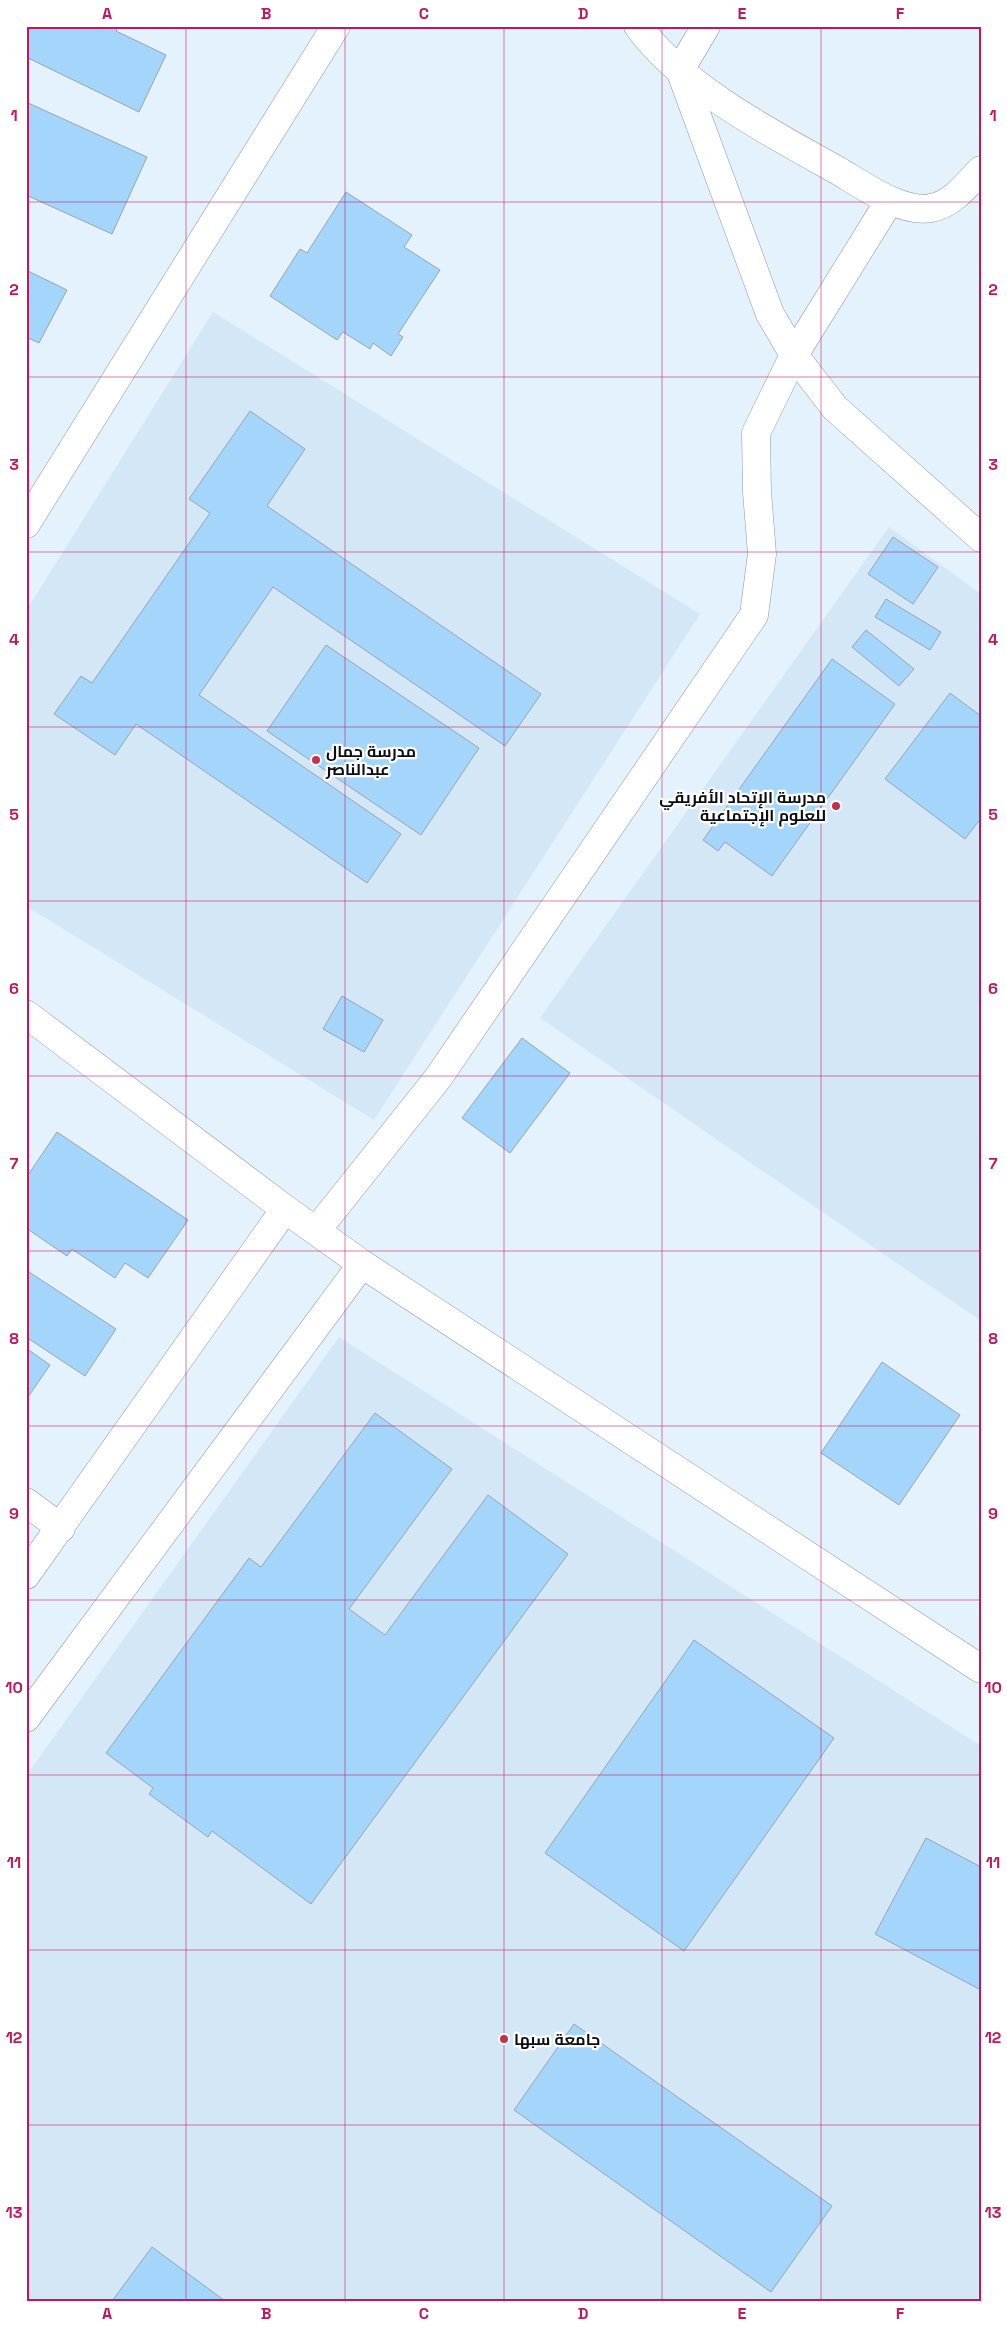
<svg xmlns="http://www.w3.org/2000/svg" width="1007" height="2327" font-family="'Space Grotesk',Cairo,sans-serif">
  <rect width="100%" height="100%" fill="#e4f2fd"/>
  <path fill="#d3e7f6" d="M213,312L700,614L374,1120L26,906V611Z
    M889,527L981,594V1321L540,1018Z
    M339,1337L981,1746V2301H26V1776Z"/>
  <path fill="#a4d5fb" stroke="#98a5af" d="M26,26H118L116,31L166,55L139,112L26,57Z
    M26,102L147,157L112,234L26,195Z
    M346,192L412,235L404,247L440,270L398,334L403,337L391,356L373,343L370,349L343,332L337,340L270,296L300,249L307,253Z
    M26,270L67,290L39,343L26,337Z
    M250,411L305,449L267,506L541,694L505,746L273,587L199,695L401,834L367,883L136,724L115,755L54,714L81,676L92,683L210,513L189,499Z
    M893,537L938,567L913,604L868,574Z
    M886,599L941,632L930,650L875,617Z
    M866,630L914,669L899,686L852,647Z
    M326,645L479,748L421,835L267,731Z
    M832,659L895,704L772,876L725,842L718,851L703,840Z
    M950,693L981,716V818L965,839L885,779Z
    M342,996L383,1020L364,1052L323,1029Z
    M522,1038L570,1073L510,1153L462,1118Z
    M57,1132L188,1220L148,1278L125,1263L115,1278L72,1249L67,1256L26,1228V1178Z
    M26,1270L116,1329L85,1376L26,1337Z
    M26,1348L50,1365L26,1400Z
    M882,1362L960,1415L899,1505L821,1453Z
    M375,1413L452,1469L349,1609L385,1635L488,1495L568,1554L311,1904L212,1831L208,1837L149,1794L153,1788L106,1753L249,1558L261,1567Z
    M694,1640L834,1738L684,1951L545,1853Z
    M926,1838L981,1867V1985L979,1989L875,1934Z
    M574,2024L832,2206L771,2292L514,2110Z
    M152,2247L225,2301H112Z"/>
  <g fill="none" stroke-linecap="round" stroke-linejoin="round">
    <g stroke="#8d9aa4" stroke-width="29">
      <path id="minor" d="M638,26C682,87 772,134 837,170C861,184 902,214 931,208C953,204 966,185 981,170
        M706,26L680,70L770,314L794,355L835,408L981,538
        M26,524L336,26
        M26,1014L285,1209L362,1264L981,1669
        M316,1231L438,1078L754,615L762,554L757,492L756,433L794,355L890,200
        M26,1502L61,1528
        M26,1575L285,1209
        M26,1718L362,1264"/>
    </g>
    <use href="#minor" stroke="#fff" stroke-width="28"/>
  </g>
  <path fill="none" stroke="#c2185b" stroke-width="1" stroke-opacity="0.55" d="M186,26V2301M345,26V2301M504,26V2301M662,26V2301M821,26V2301M26,202H981M26,377H981M26,552H981M26,727H981M26,901H981M26,1076H981M26,1251H981M26,1426H981M26,1600H981M26,1775H981M26,1950H981M26,2125H981"/>
  <g fill="#c3324a" stroke="#fff" stroke-width="2">
    <circle cx="316" cy="760" r="5"/>
    <circle cx="836" cy="806" r="5"/>
    <circle cx="504" cy="2039" r="5"/>
  </g>
  <g text-anchor="middle" dominant-baseline="central" stroke-width="4.5" stroke-linejoin="round" paint-order="stroke">
    <g font-size="16" font-weight="bold" fill="#0a0e12" stroke="#fff" text-anchor="start">
      <text x="326" y="751">مدرسة جمال<tspan x="326" dy="18">عبدالناصر</tspan></text>
      <text x="826" y="797" text-anchor="end">مدرسة الإتحاد الأفريقي<tspan x="826" dy="18">للعلوم الإجتماعية</tspan></text>
      <text x="514" y="2039">جامعة سبها</text>
    </g>
  </g>
  <rect width="1007" height="2327" fill="none" stroke="#ffffff" stroke-width="55"/>
  <rect x="28" y="28" width="952" height="2272" fill="none" stroke="#c2185b" stroke-width="2"/>
  <g font-size="16" text-anchor="middle" font-weight="bold" fill="#c2185b">
    <text x="107" y="19">A</text>
    <text x="266" y="19">B</text>
    <text x="424" y="19">C</text>
    <text x="583" y="19">D</text>
    <text x="742" y="19">E</text>
    <text x="900" y="19">F</text>
    <text x="14" y="121">1</text>
    <text x="993" y="121">1</text>
    <text x="14" y="295">2</text>
    <text x="993" y="295">2</text>
    <text x="14" y="470">3</text>
    <text x="993" y="470">3</text>
    <text x="14" y="645">4</text>
    <text x="993" y="645">4</text>
    <text x="14" y="820">5</text>
    <text x="993" y="820">5</text>
    <text x="14" y="994">6</text>
    <text x="993" y="994">6</text>
    <text x="14" y="1169">7</text>
    <text x="993" y="1169">7</text>
    <text x="14" y="1344">8</text>
    <text x="993" y="1344">8</text>
    <text x="14" y="1519">9</text>
    <text x="993" y="1519">9</text>
    <text x="14" y="1693">10</text>
    <text x="993" y="1693">10</text>
    <text x="14" y="1868">11</text>
    <text x="993" y="1868">11</text>
    <text x="14" y="2043">12</text>
    <text x="993" y="2043">12</text>
    <text x="14" y="2218">13</text>
    <text x="993" y="2218">13</text>
    <text x="107" y="2319">A</text>
    <text x="266" y="2319">B</text>
    <text x="424" y="2319">C</text>
    <text x="583" y="2319">D</text>
    <text x="742" y="2319">E</text>
    <text x="900" y="2319">F</text>
  </g>
</svg>
